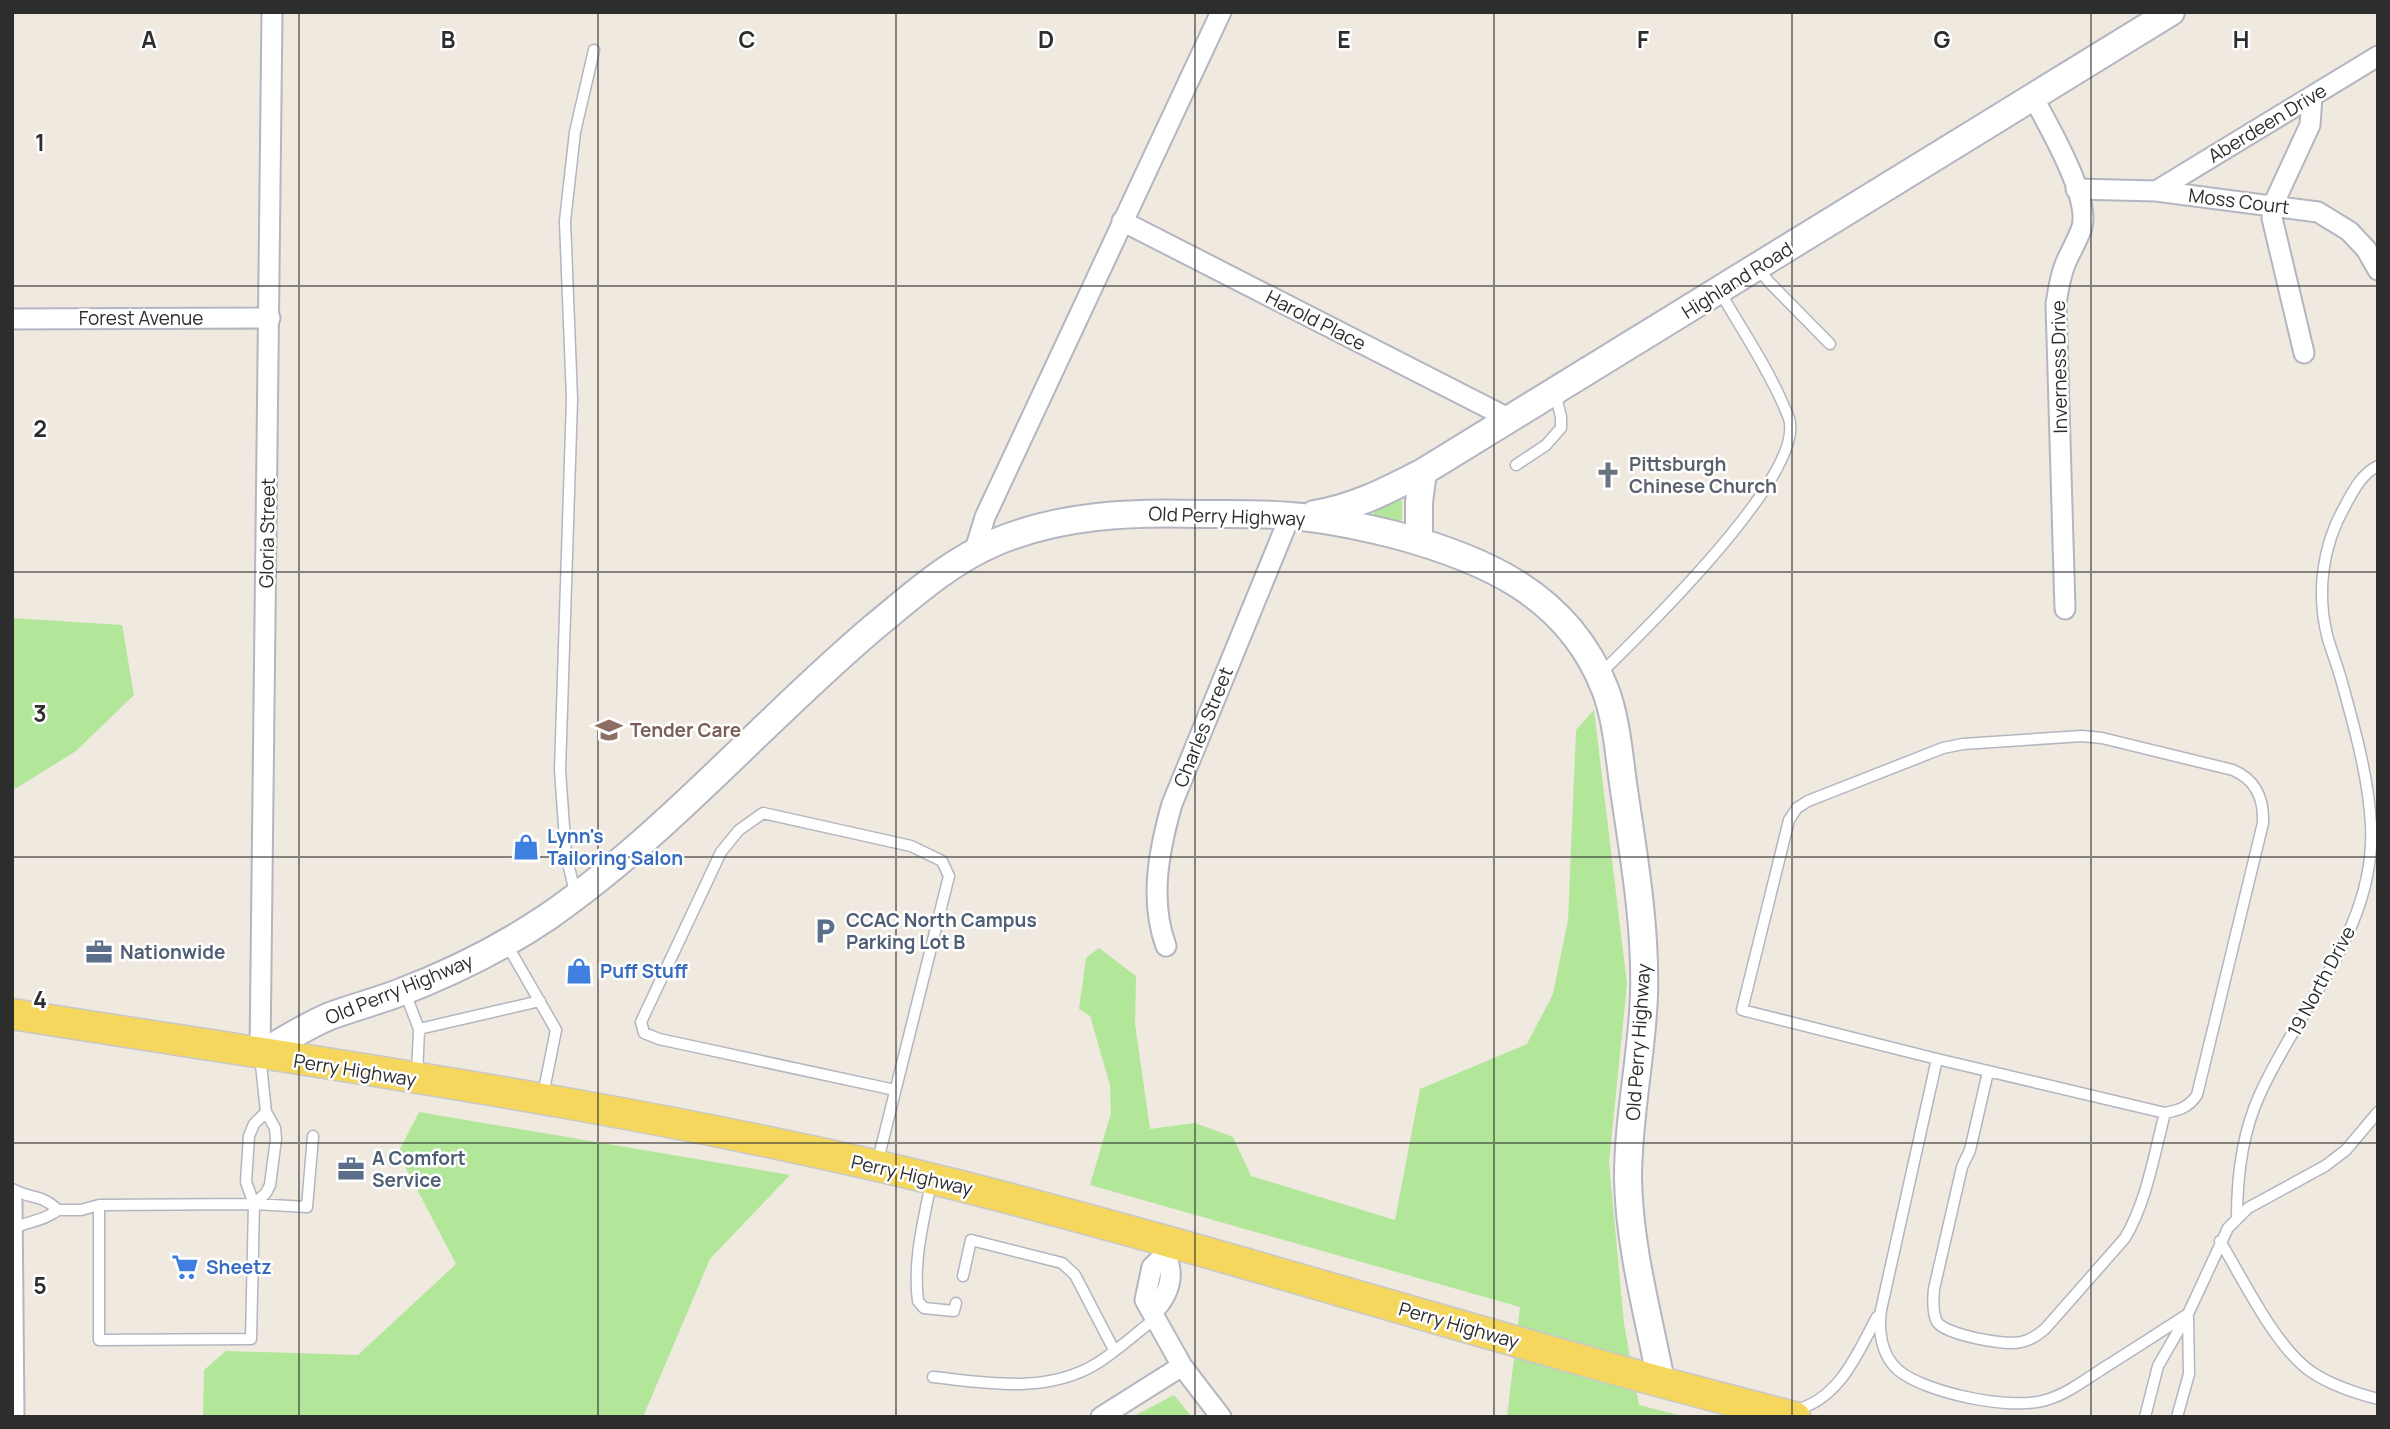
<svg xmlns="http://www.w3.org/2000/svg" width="2390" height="1429" font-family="Manrope,sans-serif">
  <rect width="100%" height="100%" fill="#efe9df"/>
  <path fill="#b2e79a" d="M1398,499L1402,501V520L1396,523L1373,517L1374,510Z
    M12,618L122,625L134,695L76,751L15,789L12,785Z
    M1594,710L1627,984L1609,1162L1624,1324L1639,1405L1686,1417H1507L1520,1307L1090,1185L1111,1113L1110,1085L1090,1016L1079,1009L1086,958L1099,948L1136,976L1135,1024L1150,1129L1195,1123L1233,1137L1251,1176L1395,1220L1420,1089L1527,1044L1553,994L1568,920L1576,730Z
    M419,1112L790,1175L710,1259L643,1417H203L204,1370L226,1351L358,1355L456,1264L398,1153Z
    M1174,1395L1192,1417H1132Z"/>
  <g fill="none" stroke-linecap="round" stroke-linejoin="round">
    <g stroke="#b3b5c1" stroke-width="13">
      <path id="lane" d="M1758,268L1769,282L1830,344
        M1516,465L1546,445L1561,428V417L1555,392
        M1599,675C1643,632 1797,482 1790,424C1790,417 1785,410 1783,404C1766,365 1741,328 1720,292
        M2082,736L2102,738L2233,770C2256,780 2264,798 2263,823L2197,1095C2188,1108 2179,1110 2165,1113L1937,1059L1742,1010L1789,820L1797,808L1808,801L1943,748L1963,744Z
        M575,892L566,855L560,770L572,399L565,221L575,132L594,50
        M506,943L556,1030L543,1095
        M404,990L419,1029
        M260,1055L266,1112L275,1128L276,1139L270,1185L266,1193L254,1204L246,1182L249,1136L254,1124L266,1112
        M1937,1059L1881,1310C1878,1330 1881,1355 1898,1370C1925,1393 2012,1411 2046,1400C2067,1394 2085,1380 2102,1369C2131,1351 2160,1332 2188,1314
        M1988,1072L1970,1150L1962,1167L1934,1289C1933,1299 1932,1312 1937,1322C1946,1335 2006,1346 2021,1342C2031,1340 2037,1335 2045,1329L2125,1238C2147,1201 2154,1154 2165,1113
        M417,1076L419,1029L540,1001
        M877,1164L949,876L942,861L911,846L763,813L739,830L721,852L641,1022L644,1033L659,1039L895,1090
        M931,1183C923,1223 913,1261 918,1301L924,1308L954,1311L956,1303
        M12,1189C32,1200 40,1193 58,1210
        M254,1204L307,1207L313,1136
        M2237,1217C2237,1174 2242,1133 2260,1094C2300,1005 2377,927 2371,824C2368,775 2354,726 2341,679C2337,665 2332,652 2328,639C2316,594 2322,546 2345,506C2353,491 2362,473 2378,466
        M12,1229C28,1221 44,1221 58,1210H81L99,1205L254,1204L251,1339L99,1340V1205
        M2220,1241C2243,1279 2276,1349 2313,1373C2333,1386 2355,1393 2378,1399
        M963,1276L971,1240L1062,1263L1075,1275L1114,1350
        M933,1377C988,1383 1046,1394 1096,1364C1117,1351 1136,1333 1156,1318
        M1796,1410C1840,1398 1857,1354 1877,1317
        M2145,1417L2158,1366L2188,1314L2228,1228L2248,1208L2325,1166L2346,1150L2378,1112
        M2177,1417L2189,1374L2188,1317"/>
    </g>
    <g stroke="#b3b5c1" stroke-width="23">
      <path id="street" d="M2033,97C2048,125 2090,196 2082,227C2078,239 2071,251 2066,262C2060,276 2058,290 2056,304L2065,609
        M2076,189L2156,191L2318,212L2349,231L2366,249L2378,270
        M2156,191L2378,56
        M1122,221L1510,419
        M12,319L270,318
        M2304,353L2272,218L2273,205L2310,125L2312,96
        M974,553L985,517L1221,12
        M1166,946C1149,900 1159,850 1172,804L1290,516
        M260,1054L272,12
        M12,1201L14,1417
        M1165,1255L1152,1267L1145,1300L1182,1366L1221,1417
        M1152,1312C1163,1302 1172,1286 1170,1270C1169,1261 1165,1256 1167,1246
        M1101,1417L1182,1366"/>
    </g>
    <g stroke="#b3b5c1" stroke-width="30">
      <path id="secondary" d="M1314,514C1354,508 1388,490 1423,472L2171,12
        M1419,541V502L1423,472
        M260,1054C283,1041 306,1026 330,1016C352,1008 374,1002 396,994C449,974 502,948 549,916C668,833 763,721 874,627C913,595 949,562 996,542C1060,515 1130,512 1198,514C1229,514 1260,513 1290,516C1324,518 1359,526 1392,534C1483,558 1568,594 1605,689C1617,720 1619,757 1624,790C1634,858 1646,926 1644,995C1642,1056 1628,1116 1628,1178C1629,1246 1648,1314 1661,1381"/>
    </g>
    <g stroke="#c8c8c8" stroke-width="33">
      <path id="primary" d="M12,1014C326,1064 644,1107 953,1184C1235,1255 1512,1346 1795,1417"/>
    </g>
    <use href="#lane" stroke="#fff" stroke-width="10"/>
    <use href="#street" stroke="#fff" stroke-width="19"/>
    <use href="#secondary" stroke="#fff" stroke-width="26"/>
    <use href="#primary" stroke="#f6d75d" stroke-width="30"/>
  </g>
  <path fill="none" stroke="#2d2d2d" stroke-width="2" stroke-opacity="0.55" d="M299,12V1417M598,12V1417M896,12V1417M1195,12V1417M1494,12V1417M1792,12V1417M2091,12V1417M12,286H2378M12,572H2378M12,857H2378M12,1143H2378"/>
  <defs>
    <g id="church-bare" transform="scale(2.1)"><path d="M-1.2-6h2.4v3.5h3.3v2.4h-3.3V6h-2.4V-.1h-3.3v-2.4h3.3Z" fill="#6b7280" stroke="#fff" stroke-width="2.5" paint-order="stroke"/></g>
    <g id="school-bare" transform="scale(2.1)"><path d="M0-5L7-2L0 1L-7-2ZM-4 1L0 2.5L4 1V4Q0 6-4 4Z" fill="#8d6e63" stroke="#fff" stroke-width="2.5" paint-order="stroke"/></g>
    <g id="shop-bare" transform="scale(2.1)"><path d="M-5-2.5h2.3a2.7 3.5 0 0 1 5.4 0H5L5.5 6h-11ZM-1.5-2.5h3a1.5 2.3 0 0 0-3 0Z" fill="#3f7fe0" stroke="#fff" stroke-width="2.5" paint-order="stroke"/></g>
    <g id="parking-bare" transform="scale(2.1)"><path d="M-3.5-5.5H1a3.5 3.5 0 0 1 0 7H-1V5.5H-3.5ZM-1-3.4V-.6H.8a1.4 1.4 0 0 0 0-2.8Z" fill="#5c6f8a" stroke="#fff" stroke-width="2.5" paint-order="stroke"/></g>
    <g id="office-bare" transform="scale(2.1)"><path d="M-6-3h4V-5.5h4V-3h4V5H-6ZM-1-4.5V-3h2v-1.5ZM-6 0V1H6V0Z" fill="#5c6f8a" stroke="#fff" stroke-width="2.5" paint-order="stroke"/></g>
    <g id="supermarket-bare" transform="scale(2.1)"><path d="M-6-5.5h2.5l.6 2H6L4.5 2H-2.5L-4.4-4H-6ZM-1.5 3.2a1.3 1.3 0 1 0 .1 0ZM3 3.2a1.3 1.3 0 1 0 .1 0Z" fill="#3f7fe0" stroke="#fff" stroke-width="2.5" paint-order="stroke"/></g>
  </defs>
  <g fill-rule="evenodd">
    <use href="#church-bare" x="1608" y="475"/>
    <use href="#school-bare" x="609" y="730"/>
    <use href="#shop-bare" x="526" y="847"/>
    <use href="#parking-bare" x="825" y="931"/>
    <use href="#office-bare" x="99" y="952"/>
    <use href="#shop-bare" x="579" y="971"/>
    <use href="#office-bare" x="351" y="1169"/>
    <use href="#supermarket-bare" x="185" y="1267"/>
  </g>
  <g text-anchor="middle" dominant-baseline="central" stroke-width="5" stroke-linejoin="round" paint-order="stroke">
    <g font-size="19" fill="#2d2d2d" stroke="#fff">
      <text transform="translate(2267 123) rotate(-31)">Aberdeen Drive</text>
      <text transform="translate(2239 201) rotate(7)">Moss Court</text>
      <text transform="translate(1737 280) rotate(-32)">Highland Road</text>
      <text x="141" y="318">Forest Avenue</text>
      <text transform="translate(1316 320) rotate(27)">Harold Place</text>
      <text transform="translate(2059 367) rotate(-91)">Inverness Drive</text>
      <text transform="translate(1227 516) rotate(2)">Old Perry Highway</text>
      <text transform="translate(267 533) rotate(-89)">Gloria Street</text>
      <text transform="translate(1203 727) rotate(-68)">Charles Street</text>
      <text transform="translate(2321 981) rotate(-62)">19 North Drive</text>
      <text transform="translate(399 989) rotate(-22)">Old Perry Highway</text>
      <text transform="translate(1638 1042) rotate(-86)">Old Perry Highway</text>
      <text transform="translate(355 1070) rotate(9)">Perry Highway</text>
      <text transform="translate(912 1175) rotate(13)">Perry Highway</text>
      <text transform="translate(1459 1325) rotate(16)">Perry Highway</text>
    </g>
    <g font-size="19" font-weight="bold" fill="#5b616d" stroke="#fff" text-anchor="start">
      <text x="1629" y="464">Pittsburgh<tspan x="1629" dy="22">Chinese Church</tspan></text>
    </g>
    <g font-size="19" font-weight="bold" fill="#785e54" stroke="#fff" text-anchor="start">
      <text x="630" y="730">Tender Care</text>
    </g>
    <g font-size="19" font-weight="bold" fill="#366cbe" stroke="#fff" text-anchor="start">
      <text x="547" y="836">Lynn's<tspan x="547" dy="22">Tailoring Salon</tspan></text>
      <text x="600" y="971">Puff Stuff</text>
      <text x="206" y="1267">Sheetz</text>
    </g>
    <g font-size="19" font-weight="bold" fill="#4e5e75" stroke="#fff" text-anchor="start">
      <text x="846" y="920">CCAC North Campus<tspan x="846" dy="22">Parking Lot B</tspan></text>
      <text x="120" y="952">Nationwide</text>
      <text x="372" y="1158">A Comfort<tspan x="372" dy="22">Service</tspan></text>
    </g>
  </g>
  <g font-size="23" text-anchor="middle" font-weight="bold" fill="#2d2d2d" stroke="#fff" stroke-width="5" stroke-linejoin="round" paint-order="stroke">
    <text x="149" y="48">A</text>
    <text x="448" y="48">B</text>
    <text x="747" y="48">C</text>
    <text x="1046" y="48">D</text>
    <text x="1344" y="48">E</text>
    <text x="1643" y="48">F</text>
    <text x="1942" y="48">G</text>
    <text x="2241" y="48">H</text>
    <text x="40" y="151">1</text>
    <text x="40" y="437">2</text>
    <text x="40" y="722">3</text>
    <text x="40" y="1008">4</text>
    <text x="40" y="1294">5</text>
  </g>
  <rect width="2390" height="1429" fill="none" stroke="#2d2d2d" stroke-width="28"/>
</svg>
